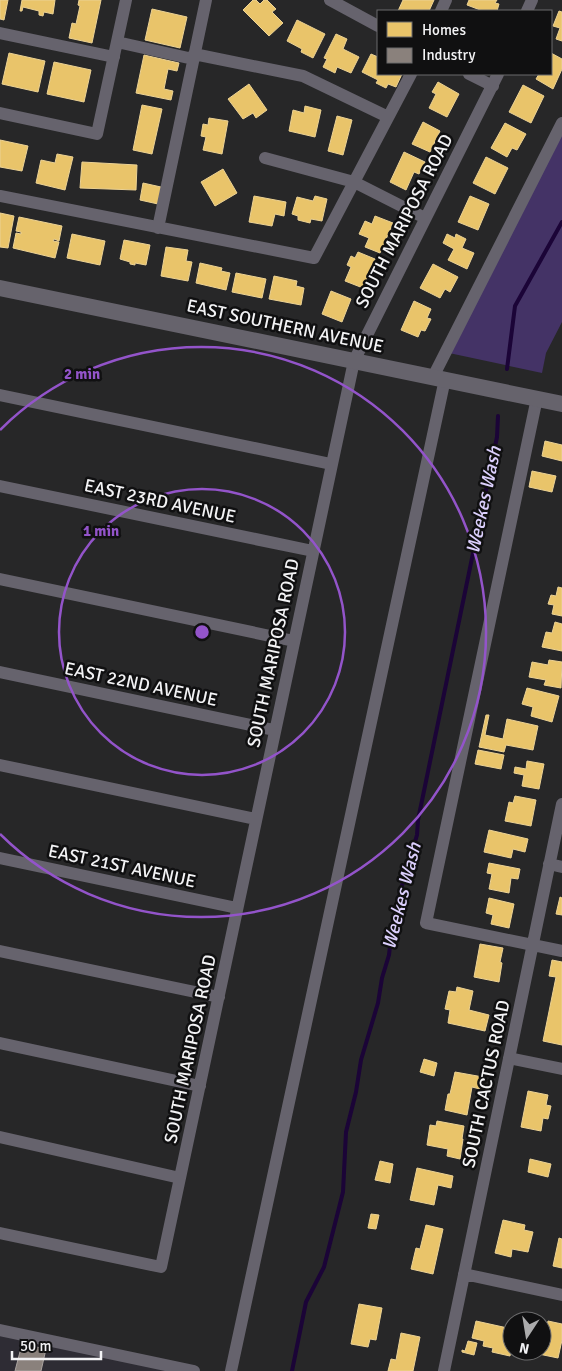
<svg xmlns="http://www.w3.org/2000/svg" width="562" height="1371" font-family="Signika,sans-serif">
  <rect width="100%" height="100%" fill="#272728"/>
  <path fill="#2e2c34" d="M0,1330L194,1371H0Z"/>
  <path fill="#436" d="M562,133V322L546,353L542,373L449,353Z"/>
  <path fill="#e9c46a" stroke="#ecd294" d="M0,0H8L4,20L0,19Z
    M22,0H55L53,14L44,12L43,16L39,15V11L23,7L22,11H20Z
    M79,0H101L92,43L69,38L72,23L76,24L80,6L78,5Z
    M253,0H256L260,4L264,0H267L276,9L272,12L283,23L269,36L243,10Z
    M403,0H434L429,11H398Z
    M469,0H497L495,3L499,4L497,11H483L467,5Z
    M152,9L187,17L180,48L145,40Z
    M559,11L562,12V41L556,39L560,28L553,26Z
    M297,20L325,34L313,58L301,52L302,49L287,41Z
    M336,34L347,39L343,49L359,57L351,73L337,67L335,73L323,67L327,59L324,58Z
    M9,53L45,61L38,92L2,84Z
    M551,53L562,59V69L553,89L536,79L539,74H551Z
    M371,54L378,57V74H402L396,87L388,84L386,88L376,83L378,80L362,72Z
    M144,55L179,63L177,71L168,69L164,89L173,91L171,100L136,93Z
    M54,62L91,70L84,102L47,94Z
    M438,82L459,94L447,117L429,108L436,94L432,92Z
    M249,84L267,110L256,118L253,113L243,119L228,99Z
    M523,85L544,96L531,123L509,112Z
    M142,105L162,109L152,154L133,150Z
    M305,106L321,110L315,137L289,131L293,110L304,113Z
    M337,116L352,120L343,155L328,151Z
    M209,118L228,121L222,154L203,150L206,137L201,136L203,124L208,125Z
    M423,122L440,131L430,152L412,144Z
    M505,123L526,134L517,150L512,148L507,157L491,148Z
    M0,140L28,146L22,171L0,167Z
    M404,152L425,162L419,174L414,172L406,190L390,182Z
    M57,154L73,157L65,190L36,183L41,160L55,163Z
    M486,157L508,168L495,194L473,183Z
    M82,162L137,165L136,190L80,188Z
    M223,169L237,193L215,206L201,182Z
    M143,183L161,187L158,204L140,200Z
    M254,196L286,202L284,216L275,214L272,226L249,222Z
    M315,196L327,199L322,221L311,219L310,223L298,220V216L292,214L297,197L313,201Z
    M470,196L489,204L478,230L458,222Z
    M0,213L14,216L8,248L0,247Z
    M375,216L393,223L380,253L365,247L369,238L359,234L365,221L372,224Z
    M19,217L62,226L59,241L54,239L53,241L59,242L55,258L13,248L16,233L21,234V232L16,231Z
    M72,234L105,241L100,265L67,258Z
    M447,234L455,238L456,234L466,239L462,248L474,253L467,269L448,260L454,249L443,243Z
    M124,240L150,245L146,265L135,263V265L130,264V262L120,259Z
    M166,247L188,250L186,261L192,262L188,281L161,276Z
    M358,252L375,259L363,288L345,281L351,267L347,265L351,256L355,258Z
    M200,263L222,268L221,271L230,273L226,290L196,283Z
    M433,264L458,277L450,292L445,289L440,298L420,288Z
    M236,273L266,279L262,298L232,292Z
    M274,276L297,281L296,286L304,288L301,305L269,299Z
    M331,291L351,299L342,322L322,314Z
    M414,301L431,309L427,318L431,319L425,331L421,330L418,337L401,330Z
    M545,441L562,445V461L542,456Z
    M532,471L556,476L552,492L529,487Z
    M558,587L562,588V616L552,614L554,605L548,604L551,595L556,596Z
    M555,622L562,624V651L542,647L546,632L552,633Z
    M549,660L562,662L561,688L544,685L546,680L529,677L532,662L548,665Z
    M527,688L559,696L552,722L531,716L533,707L522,704Z
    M486,715H489L485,735L503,739L507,719L538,726L533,750L506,745L504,752L479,747Z
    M478,750L504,755L501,769L475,764Z
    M527,761L544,764L539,789L522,786L524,775L514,773L515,767L526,769Z
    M515,796L536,800L531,826L505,821L509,802L513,803Z
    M489,830L528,839L525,852L513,849L511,858L484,852Z
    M489,863L520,869L518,879L511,878L509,893L489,889L492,874L487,873Z
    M560,897L562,898V915L556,914Z
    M489,898L514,904L509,928L491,924L493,915L486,913Z
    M480,944L503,948L500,962L502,963L499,982L474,977Z
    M552,960L562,962V1045L543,1041L556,977L549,976Z
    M457,987L473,991L469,1010L489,1015L485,1031L448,1023L450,1010L445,1009L449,991L456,992Z
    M424,1059L437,1063L434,1076L420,1072Z
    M455,1072L483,1077L480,1089L472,1087L467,1115L445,1110L448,1094H450Z
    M528,1091L548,1095L546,1105L551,1106L548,1119L543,1118L541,1131L521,1127Z
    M437,1121L464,1126L462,1139H463L460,1159L447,1156L448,1149L427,1145L430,1125L436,1126Z
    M530,1159L551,1164L548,1177L528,1172Z
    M380,1161L393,1164L390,1183L375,1180Z
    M417,1168L453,1176L451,1188L438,1185L434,1205L410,1200Z
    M371,1214L379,1215L376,1229L368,1228Z
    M503,1220L525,1225L524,1230L533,1232L528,1252L512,1249L511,1257L495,1253Z
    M426,1225L443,1229L433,1274L411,1269L416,1248L420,1249Z
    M559,1238L562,1239V1268L553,1266Z
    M359,1304L382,1308L376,1340L370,1339L368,1347L351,1344Z
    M476,1321L512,1329V1345L510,1356L492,1352L493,1348L483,1346L484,1341L472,1338Z
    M548,1321L562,1324V1340L558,1358L529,1352L542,1351V1329L546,1330Z
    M401,1333L420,1337L413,1371H388L391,1359L396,1360Z
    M468,1341L477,1343L474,1355L462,1352V1350L465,1351Z"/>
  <path fill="#8a817c" stroke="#aaa3a0" d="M22,1344L46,1349L41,1371H15Z"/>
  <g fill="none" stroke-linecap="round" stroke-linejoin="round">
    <path stroke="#1b0437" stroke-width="4" d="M507,369L515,306L562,222
      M292,1371L306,1302L324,1267L343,1192L346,1132L356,1092L361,1060L378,1003L382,978L389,955L392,928L401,889L417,835L418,820L497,437L498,416"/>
    <path stroke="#66636d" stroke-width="12" d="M330,0L378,26
      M441,11L446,0
      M527,11L532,0
      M0,33L114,57
      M117,42L193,59
      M194,54L303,76L388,117
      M469,74L493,86
      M0,113L97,134L126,0
      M265,158L354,182L425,218
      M0,196L314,258L411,74
      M158,228L206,0
      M433,377L562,123
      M0,395L331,464
      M537,398L426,923L562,951
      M0,486L313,551
      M0,579L294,641
      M0,672L274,730
      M0,765L255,819
      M0,858L237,908
      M549,864L562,867
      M0,951L219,997
      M0,1043L200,1086
      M509,1058L562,1069
      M0,1137L180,1178
      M0,1233L161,1267L354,361L498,74
      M464,1274L562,1295
      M0,1330L194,1371
      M231,1371L445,379
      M444,1371L562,804"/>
    <path stroke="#66636c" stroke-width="16" d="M0,288L562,404"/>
  </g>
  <g fill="none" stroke="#9354ca" stroke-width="2.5">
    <circle cx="202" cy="632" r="143"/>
    <path d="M0 430A285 285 0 1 1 0 834"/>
  </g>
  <g text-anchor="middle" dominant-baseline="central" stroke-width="5" stroke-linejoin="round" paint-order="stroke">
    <g font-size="18" fill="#f3f3f5" stroke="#101011">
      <text transform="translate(404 221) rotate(-63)">SOUTH MARIPOSA ROAD</text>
      <text transform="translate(285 326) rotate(12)">EAST SOUTHERN AVENUE</text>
      <text transform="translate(160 501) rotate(12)">EAST 23RD AVENUE</text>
      <text transform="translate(273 653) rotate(-78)">SOUTH MARIPOSA ROAD</text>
      <text transform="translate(141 684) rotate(12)">EAST 22ND AVENUE</text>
      <text transform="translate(122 866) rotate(12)">EAST 21ST AVENUE</text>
      <text transform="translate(190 1049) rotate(-78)">SOUTH MARIPOSA ROAD</text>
      <text transform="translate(486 1084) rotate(-78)">SOUTH CACTUS ROAD</text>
    </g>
    <g font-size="19" font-style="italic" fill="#dbcffc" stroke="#101011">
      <text transform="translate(484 500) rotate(-78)">Weekes Wash</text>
      <text transform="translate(402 896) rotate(-76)">Weekes Wash</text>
    </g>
  </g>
  <circle cx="202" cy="632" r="8" fill="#9354ca" stroke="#101011" stroke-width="2.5"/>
  <g font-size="15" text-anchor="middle" font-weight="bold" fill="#9354ca" stroke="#101011" stroke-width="5" stroke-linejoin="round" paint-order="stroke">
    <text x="82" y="379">2 min</text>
    <text x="101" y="536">1 min</text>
  </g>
  <rect x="377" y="10" width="175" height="65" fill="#101011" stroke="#6b6b6c"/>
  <rect x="387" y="22" width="25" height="15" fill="#e9c46a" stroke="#6b6b6c"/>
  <text x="422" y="35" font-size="15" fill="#f3f3f5">Homes</text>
  <rect x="387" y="48" width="25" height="15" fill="#8a817c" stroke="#6b6b6c"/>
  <text x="422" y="60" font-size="15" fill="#f3f3f5">Industry</text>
  <g transform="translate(527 1336) rotate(192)"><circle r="24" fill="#101011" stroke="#6b6b6c"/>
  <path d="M0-4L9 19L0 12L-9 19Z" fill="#acacad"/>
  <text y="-8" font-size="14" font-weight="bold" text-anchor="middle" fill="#f3f3f5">N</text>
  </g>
  <path d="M12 1351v8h89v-8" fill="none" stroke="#f3f3f5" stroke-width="2.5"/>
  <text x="20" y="1351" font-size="15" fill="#f3f3f5" stroke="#101011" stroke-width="4" paint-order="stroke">50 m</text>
</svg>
